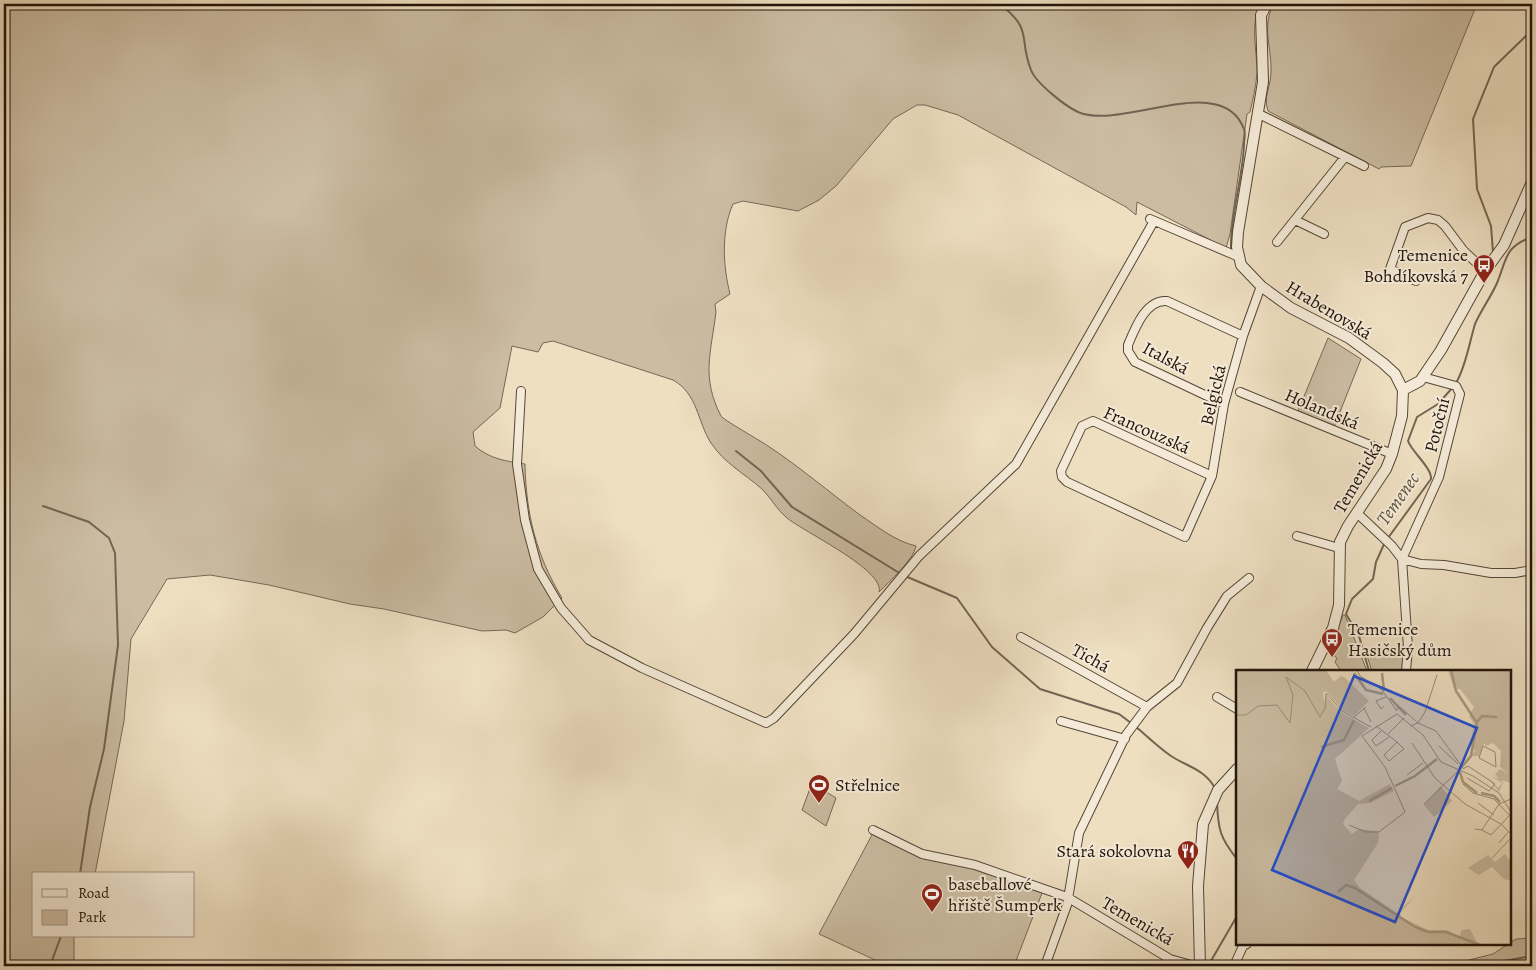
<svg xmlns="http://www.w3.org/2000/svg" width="1536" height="970" font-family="Alegreya,serif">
  <rect width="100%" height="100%" fill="#eedfc1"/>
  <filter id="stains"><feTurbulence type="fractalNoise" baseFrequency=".004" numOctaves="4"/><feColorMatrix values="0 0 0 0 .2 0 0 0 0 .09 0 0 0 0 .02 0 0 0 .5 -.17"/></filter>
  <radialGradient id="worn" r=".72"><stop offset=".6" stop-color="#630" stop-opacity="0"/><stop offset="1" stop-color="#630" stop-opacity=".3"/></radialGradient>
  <path fill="#cbbca2" stroke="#766856" d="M4,4H1260C1250,27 1257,49 1257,73C1256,86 1253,99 1250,112L1247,114L1230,234L1226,248L1137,202L1136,215L1126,207L958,115L925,105H917L893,119L836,186L819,200L798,211L743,201L733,204C721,231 723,266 730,294L715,304L716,312C711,353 701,377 721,416C722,419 761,441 768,446C800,467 829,492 860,515C878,527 895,541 916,546C914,559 889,582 879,592C885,570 804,532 787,518C777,510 771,498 762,489C745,474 724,463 711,443C697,421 698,394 673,380L553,341L543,343L538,352L512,346L500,408L473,432L475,446C490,459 505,461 525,464C526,514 536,555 562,598L543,617L515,633L506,630L482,631L384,609L350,604L269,585L210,575L167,579L131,639L124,721L95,874H34V936H74V960L78,966H4Z
    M1274,4H1477L1411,166L1381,167L1379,169L1268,111C1263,98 1271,85 1271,72C1272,49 1261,25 1274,4Z
    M1328,338L1361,359L1334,427L1298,411Z
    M1343,615H1345L1367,671H1341L1335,662L1337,658L1329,652Z
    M1365,650L1374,652L1406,654L1405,671H1372Z
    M812,783L836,798L826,826L802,810Z
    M873,833L925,859L962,865L1042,893L1014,966H888L819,934Z
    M1532,938V966H1420L1465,961L1493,954L1516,939Z"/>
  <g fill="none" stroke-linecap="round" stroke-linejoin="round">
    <path stroke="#726452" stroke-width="2" d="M1000,4C1034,31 1018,37 1031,70C1036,83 1065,106 1078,112C1122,131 1222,70 1244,129C1246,133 1244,140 1244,144C1243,179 1230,214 1231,249
      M1493,252L1491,226L1477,189L1473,119L1494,67L1528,34L1532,19
      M1456,383C1466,366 1469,344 1475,324C1481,310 1491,297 1497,283C1507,259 1504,247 1532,237
      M736,451L761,471L792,507L901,574
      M43,506L89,522L109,538L115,553L118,645L104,749L90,807L80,874
      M1388,538L1431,479C1432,468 1412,452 1408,441L1417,417L1438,404L1453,387
      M905,576L957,598L992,647L1040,689L1119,714L1131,723
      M1369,671L1359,636L1346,614L1352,599L1373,579L1376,562L1385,542
      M1135,726C1147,736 1158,747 1171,756C1188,767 1204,769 1215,788
      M1217,802C1218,829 1220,838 1237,859
      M50,966L61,936
      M1208,966L1237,916
      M1476,966L1532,956"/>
    <g stroke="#544637" stroke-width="10">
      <path id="minor" d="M1257,113L1364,166
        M1150,219L1239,257
        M1295,220L1324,234
        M1277,242L1345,157
        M1416,281L1390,269L1405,227L1428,218L1438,220L1445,226L1463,250L1485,271
        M521,391L517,464L525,520L538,569L561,608L589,640L642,668L766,723L774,718L854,634L919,556L1016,464L1154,221
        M1240,392L1392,454
        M1224,404L1135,362L1128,351V345C1135,328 1146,299 1167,301L1243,336
        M1212,476L1093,421L1082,426L1061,471L1062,477L1067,482L1185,537L1212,476L1224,404L1243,336L1261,286
        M1357,513L1392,546L1402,559L1421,564L1444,565L1491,573H1515L1532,570
        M1297,536L1339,548
        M1021,637L1147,707
        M1406,671L1408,648L1402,559L1439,477L1460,394L1456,386L1423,377
        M1217,697L1237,709
        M1061,721L1125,739
        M873,830L922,854L975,865L1067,897L1170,959L1195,966
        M1045,966L1067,905L1079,833L1126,735L1147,707L1177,683L1207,628L1227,596L1249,578
        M1234,966L1243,946L1247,944"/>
    </g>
    <g stroke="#544637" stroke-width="12">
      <path id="tertiary" d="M1267,4L1261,15L1263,82L1238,232L1237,247L1241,265L1261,286L1291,308L1349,338L1383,363L1395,374L1403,390L1402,416L1392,454L1386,469L1348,526L1340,542L1339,605L1333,628L1312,671
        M1403,390L1420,381L1441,350L1485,271L1504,245L1532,182
        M1200,966L1198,886L1203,824L1218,790L1237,769"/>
    </g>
    <use href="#minor" stroke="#f4ead7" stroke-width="8"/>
    <use href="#tertiary" stroke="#f4ead7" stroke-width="10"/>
  </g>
  <defs>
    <g id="bus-pin" transform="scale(1.125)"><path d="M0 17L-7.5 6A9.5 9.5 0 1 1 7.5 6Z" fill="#8f2418" stroke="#f4ead7"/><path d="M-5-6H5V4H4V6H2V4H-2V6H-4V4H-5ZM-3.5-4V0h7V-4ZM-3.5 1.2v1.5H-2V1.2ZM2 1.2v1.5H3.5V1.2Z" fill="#fff"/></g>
    <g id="stadium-pin" transform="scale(1.125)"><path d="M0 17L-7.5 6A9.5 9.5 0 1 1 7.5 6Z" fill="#8f2418" stroke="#f4ead7"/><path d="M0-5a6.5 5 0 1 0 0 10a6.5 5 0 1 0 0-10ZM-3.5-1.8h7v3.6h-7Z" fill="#fff"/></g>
    <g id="restaurant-pin" transform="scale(1.125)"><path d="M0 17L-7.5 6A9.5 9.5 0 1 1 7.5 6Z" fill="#8f2418" stroke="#f4ead7"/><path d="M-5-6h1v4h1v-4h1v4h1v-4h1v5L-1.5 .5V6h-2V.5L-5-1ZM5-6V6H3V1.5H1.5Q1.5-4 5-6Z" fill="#fff"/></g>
  </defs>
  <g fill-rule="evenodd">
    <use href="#bus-pin" x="1484" y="265"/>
    <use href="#bus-pin" x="1332" y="639"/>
    <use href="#stadium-pin" x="819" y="785"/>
    <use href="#restaurant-pin" x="1188" y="851"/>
    <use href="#stadium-pin" x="932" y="894"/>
  </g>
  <g text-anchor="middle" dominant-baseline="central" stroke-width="4" stroke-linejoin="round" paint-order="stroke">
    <g font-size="18" fill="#211309" stroke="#f4ead7" text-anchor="start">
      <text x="1468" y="255" text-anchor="end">Temenice<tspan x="1468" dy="21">Bohdíkovská 7</tspan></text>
      <text x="1348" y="629">Temenice<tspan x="1348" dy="21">Hasičský dům</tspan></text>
      <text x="835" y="785">Střelnice</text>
      <text x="1172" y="851" text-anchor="end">Stará sokolovna</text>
      <text x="948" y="884">baseballové<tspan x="948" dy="21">hřiště Šumperk</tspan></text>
    </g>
    <g font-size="18" fill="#211309" stroke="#f4ead7">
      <text transform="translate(1329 310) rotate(31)">Hrabenovská</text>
      <text transform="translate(1166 358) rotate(28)">Italská</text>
      <text transform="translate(1213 395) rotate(-77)">Belgická</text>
      <text transform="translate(1322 409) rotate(23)">Holandská</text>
      <text transform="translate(1437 425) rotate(-76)">Potoční</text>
      <text transform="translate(1147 430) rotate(24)">Francouzská</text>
      <text transform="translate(1358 477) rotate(-60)">Temenická</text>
      <text transform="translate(1091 658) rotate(29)">Tichá</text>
      <text transform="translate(1138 921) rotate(30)">Temenická</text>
    </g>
    <g font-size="19" font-style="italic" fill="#5e503f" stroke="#f4ead7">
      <text transform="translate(1398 499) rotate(-55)">Temenec</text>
    </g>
  </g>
  <g transform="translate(1236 670)">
    <rect width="275" height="275" fill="#eedfc1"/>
    <path d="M90,0L98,12L105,6L108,7L133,31L118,46L106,40L90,21L87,23L89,34L90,25L105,42L133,58L99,89L106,111L101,119L123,131L154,114L158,121L134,133L122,134L109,149L107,154L116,164L123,159L142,161L143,165L142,173L118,210L124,218L161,243L180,225L164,243L165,247L192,260H211L224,268L225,260L234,259L242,275H228L225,270L226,275H0V1ZM212,0H226L225,3L227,0H275V113L265,110L267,112L263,122L250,106L262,118L266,113L255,106L263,109L259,104L264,99L273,104L264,97L265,81L257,73L250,76L248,73L243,86H236L239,80L234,76L238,54L233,46L238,37L224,19H218ZM205,116L216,131L198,147L188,135ZM269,184L275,192V211L268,209L256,197L243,205L232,198L252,185L259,192Z" fill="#cbbca2"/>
    <path fill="none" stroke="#a89a82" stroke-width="2.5" d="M215,0L220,21L241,53L235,86L224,99M118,3L130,20L147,24M146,3L148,21M154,28L170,45M241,52L246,46L261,47M85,77L108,70L118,50M224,102L227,112L241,123M159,116L179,106L201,89M245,123L258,126L264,132M133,131L156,118M102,222L110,215L119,218L179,257L192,262H210L244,275"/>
    <path fill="none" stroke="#9c8d77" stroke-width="1" d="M121,0L124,6L145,19L161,41M148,36L145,39L140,31L150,27M128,38L135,52M160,40L164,37L182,53L200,61L227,98M161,44L187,65L205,92L237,106L263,123L275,142M0,45H10L22,36L41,35L54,53M118,47L130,37M54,53L57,25L50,7L69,21L84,47L89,38L90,23L106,41L135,57M140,56L161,72L168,79L153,91L148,85L161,72M174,56L182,53L189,42L201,5M145,61L136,70L140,76L153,67M152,64L168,48M126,66L161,44M176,73L199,108L229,134L265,154L275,164M203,76L222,94M247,76L259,82L260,97L243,88ZM227,99L232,96L259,114L253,121L231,108M171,105L187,93M227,114L237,123L258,129L275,147M242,133L258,145M188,134L223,100M113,155L130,162H143L169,142L149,97L126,66M239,159L246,160L263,134L275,129M246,160L255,165L274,145M263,173L273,161M256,188L275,168"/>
    <path fill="#1d4ed8" fill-opacity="0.15" stroke="#1d4ed8" stroke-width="2.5" d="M118,6L241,58L159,252L36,200Z"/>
    <rect width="275" height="275" fill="none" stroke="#211309" stroke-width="2.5"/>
  </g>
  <rect width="1536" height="970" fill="none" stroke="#eedfc1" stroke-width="20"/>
  <rect x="5" y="5" width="1526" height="960" fill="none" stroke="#211309" stroke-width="2.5"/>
  <rect x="10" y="10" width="1516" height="950" fill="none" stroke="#211309"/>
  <rect x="32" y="872" width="162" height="65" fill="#f4ead7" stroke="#a09485"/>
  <rect x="42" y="889" width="25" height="8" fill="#f4ead7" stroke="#a09485"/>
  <text x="78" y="898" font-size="15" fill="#211309">Road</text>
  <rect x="42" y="910" width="25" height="15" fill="#cbbca2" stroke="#a09485"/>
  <text x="78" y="922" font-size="15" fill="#211309">Park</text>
  <rect width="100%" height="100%" filter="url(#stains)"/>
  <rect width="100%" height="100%" fill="url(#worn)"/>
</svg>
